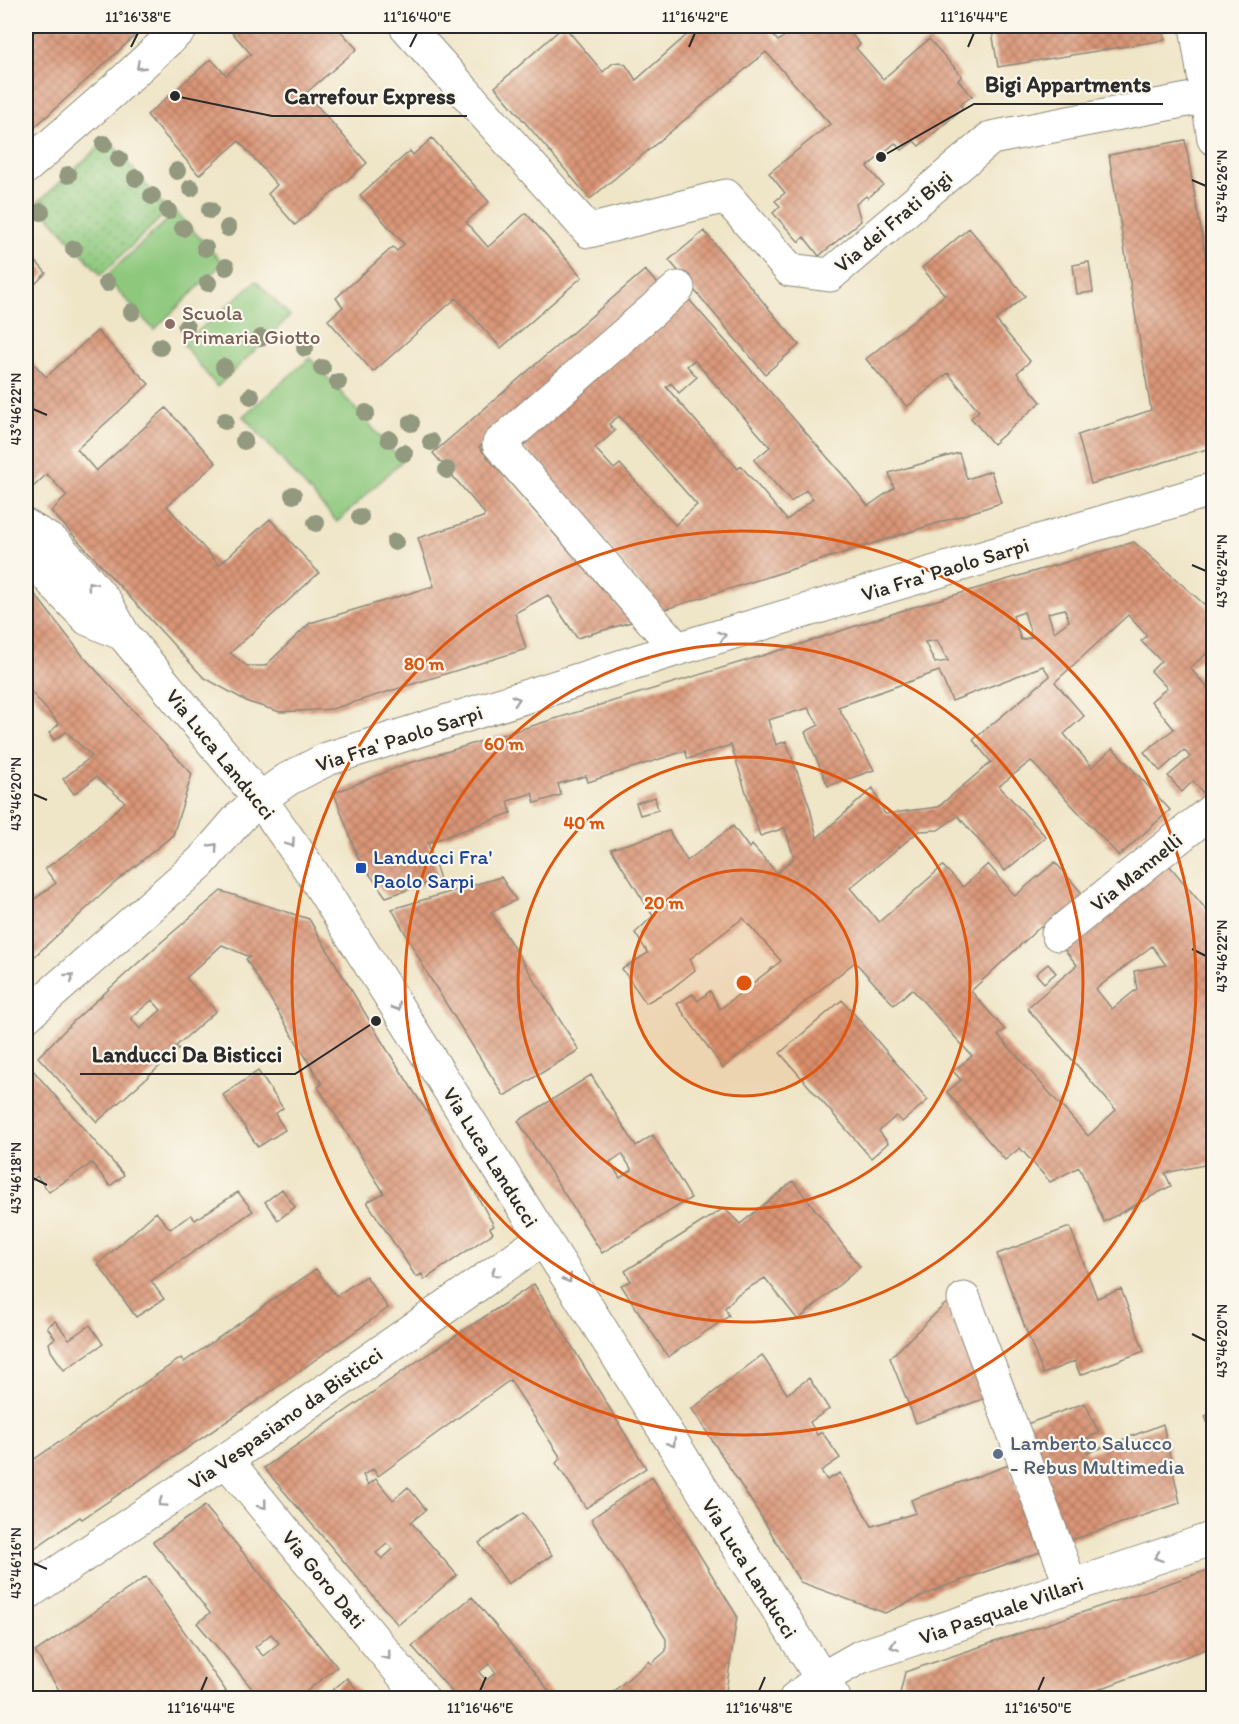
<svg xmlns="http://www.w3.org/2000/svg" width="1239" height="1724" font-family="Itim,sans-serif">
  <defs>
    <pattern id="park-dots" width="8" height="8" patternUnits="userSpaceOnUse" patternTransform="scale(1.5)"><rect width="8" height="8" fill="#8dc87d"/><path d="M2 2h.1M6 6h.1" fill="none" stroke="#73a367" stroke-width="1.8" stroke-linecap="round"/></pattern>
    <pattern id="building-cross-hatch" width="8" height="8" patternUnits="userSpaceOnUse" patternTransform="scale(1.5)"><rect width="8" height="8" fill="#da9577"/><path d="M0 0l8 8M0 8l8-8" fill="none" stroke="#b17a62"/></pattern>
  </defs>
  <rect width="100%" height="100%" fill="#fbf7ec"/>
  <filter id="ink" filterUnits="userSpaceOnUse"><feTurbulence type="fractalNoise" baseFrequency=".0167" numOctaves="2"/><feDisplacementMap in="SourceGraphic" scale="12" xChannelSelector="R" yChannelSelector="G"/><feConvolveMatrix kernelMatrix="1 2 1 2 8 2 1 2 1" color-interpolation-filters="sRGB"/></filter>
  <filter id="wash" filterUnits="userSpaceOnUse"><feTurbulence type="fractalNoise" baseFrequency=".008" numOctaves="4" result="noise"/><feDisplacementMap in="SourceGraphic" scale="24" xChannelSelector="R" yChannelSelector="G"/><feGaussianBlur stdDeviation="1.35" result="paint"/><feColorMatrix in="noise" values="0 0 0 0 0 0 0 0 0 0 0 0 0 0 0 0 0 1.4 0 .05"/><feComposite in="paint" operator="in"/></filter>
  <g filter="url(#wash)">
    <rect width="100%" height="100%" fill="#efe5c7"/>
    <path fill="#8dc87d" stroke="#5c7a54" stroke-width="1.5" d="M176,212L223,263L154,330L105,277Z
      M256,281L290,316L217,387L183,344Z
      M310,358L402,461L337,522L243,416Z"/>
    <path fill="url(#park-dots)" stroke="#5c7a54" stroke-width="1.5" d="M108,139L168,211L101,275L37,203Z"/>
    <g id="blocks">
      <path fill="url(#building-cross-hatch)" fill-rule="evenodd" d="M42,26H146L26,135V40Z
        M232,26H336L357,49L306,93L367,163L295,225L268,194L277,185L239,141L199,175L147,115L211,59L226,75L251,54L228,28Z
        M564,26L603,72L613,63L620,62L626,65L636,80L697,26H764L778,41L798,26H851L857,32L852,35L860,44L856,48L883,79L929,39L962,76L958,80L972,96L960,105L963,108L919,146L914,141L902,150L895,143L867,167L883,185L868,198L866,196L856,204L861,221L819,256L804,237L799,242L773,213L780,206L775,201L785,193L769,173L830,124L766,52L590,199L495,87Z
        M991,26H1162L1165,40L998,67Z
        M432,138L489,202L466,222L488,247L526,213L582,277L501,348L456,298L373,372L328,320L343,307L336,298L393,247L397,251L404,244L360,195L410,151L413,155Z
        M1185,140L1214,305V447L1091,484L1078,435L1151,410L1109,155Z
        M969,228L1025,296L996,320L1030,361L1017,373L1041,402L993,444L971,418L979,411L948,373L907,407L866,359L945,295L922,268Z
        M704,231L799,345L765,374L669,260Z
        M26,250L46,273L26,293Z
        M1089,262L1093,292L1077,294L1073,265Z
        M645,270L663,290L479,447L631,622L577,638L548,595L515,613L526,649L332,709L280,712L248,702L203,677L51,511L67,496L47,474L31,489L26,483V355L46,377L97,331L149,384L77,449L96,471L166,408L216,463L167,506L219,565L270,519L319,573L230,653L247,666H265L310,623L434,586L418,538L483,517L485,514L433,453Z
        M686,296L842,474L868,506L894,488L889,473L959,453L967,479L991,471L1001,503L663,610L518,441ZM694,360L770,447L754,460L791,502L806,490L813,499L787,520L741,466L738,469L666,387L671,383L679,393L697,377L687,366ZM619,416L697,505L675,525L620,464L614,469L595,448L615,431L609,424Z
        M1134,542L1214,613V647L1190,668L1214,695V796L1209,800L1193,781L1182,792L1168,776L1190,757L1184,750L1160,771L1144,752L1174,729L1151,701L1167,688L1151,671L1161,661L1141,641L1147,636L1128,615L1055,682L1084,716L1064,734L1092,767L1113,748L1170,810L1119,856L1031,761L999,786L1046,837L1005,871L958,816L938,830L919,831L850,888L879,922L943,866L963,887L988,864L1015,896L1055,862L1087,899L1048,933L1041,926L971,991L1005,1030L998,1035L1088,1136L1116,1110L1027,1008L1077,965L1059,943L1164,859L1214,919V1028H1211L1214,1045V1163L1165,1173L1171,1186L1104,1222L1079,1167L1050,1182L1020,1148L1005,1160L947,1092L961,1080L953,1071L972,1056L912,989L894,1005L855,962L723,1068L677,1004L693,994L698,1001L710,991L720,1009L781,961L743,918L690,959L695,970L671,989L646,1003L622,969L648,953L635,933L653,916L611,849L669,831L687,861L733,826L749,848L752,845L777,873L794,858L785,828L760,836L731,745L688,759L685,751L588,782L586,776L558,784L561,795L535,803L532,793L508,801L511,813L428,843L440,879L386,897L358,858L334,793L403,765L804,643L907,609ZM1065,609L1069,621L1054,632L1048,613ZM1024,612L1032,637L1021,640L1013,616ZM937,640L948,661L935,663L925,642ZM1043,666L1050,676L973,740L991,762L938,807L885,814L873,788L817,838L810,808L786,741L776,745L768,720L808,708L819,725L805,732L828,786L874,770L838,707L939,671L952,701ZM1152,946L1166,965L1134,971L1137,989L1112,1009L1096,989Z
        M26,583L83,656L192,774L173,835L111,886L26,964V894L32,901L56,883L45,869L75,847L125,802L96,777L74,794L63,779L92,756L66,732L54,740L49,733L59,724L26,686Z
        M655,797L658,810L640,815L636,803Z
        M501,877L516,900L491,912L579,1050L504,1096L430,978L392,909Z
        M221,891L309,919L384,1045L452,1151L494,1226L490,1228L493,1233L424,1280L422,1274L416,1277L367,1202L384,1193L318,1087L322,1084L246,959L250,957L222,945L186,978L216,1011L176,1046L179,1049L97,1122L38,1057L77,1018L158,945ZM152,1000L161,1010L140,1029L131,1018Z
        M1048,964L1056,973L1044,983L1036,974Z
        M842,1000L928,1100L902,1122L896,1116L879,1131L888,1143L871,1158L780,1053Z
        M31,1068L124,1175L110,1186L92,1163L49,1192L37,1176L31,1181L26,1174V1072Z
        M258,1071L283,1108L275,1114L285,1130L258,1147L223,1095Z
        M591,1075L636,1146L653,1135L691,1198L602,1253L518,1121ZM622,1154L632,1170L620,1178L610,1162Z
        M793,1181L860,1267L798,1320L765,1278L738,1294L725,1308L729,1316L668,1357L621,1285L631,1281L625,1271L724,1208L740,1224Z
        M282,1189L295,1207L278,1220L265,1202Z
        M238,1192L253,1211L151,1281L164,1299L136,1317L98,1264L156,1212L170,1229L191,1215L195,1220Z
        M1070,1227L1097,1298L1121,1289L1144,1351L1080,1375L1075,1361L1043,1374L997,1254Z
        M316,1269L336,1296L366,1276L388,1308L270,1392L82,1519L80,1517L26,1554V1465L181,1358L184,1362Z
        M534,1284L646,1468L586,1508L556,1463L561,1458L510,1380L378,1476L373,1469L363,1475L368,1485L376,1479L393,1500L408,1487L426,1510L411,1522L457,1575L398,1625L264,1468L422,1358ZM387,1544L393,1549L382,1559L376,1553Z
        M953,1300L986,1398L916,1423L890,1358L944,1305Z
        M55,1321L69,1339L90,1325L103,1344L64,1370L51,1351L49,1343L55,1338L47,1327Z
        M762,1355L787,1394L809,1378L829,1409L810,1422L817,1435L822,1432L840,1458L821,1471L827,1480L840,1473L872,1526L916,1513L911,1500L1009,1465L1040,1552L943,1587L885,1613L800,1582L764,1521L692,1409Z
        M1085,1403L1099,1433L1082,1440L1088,1453L1163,1424L1180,1503L1066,1542L1024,1425Z
        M1214,1413V1438H1213L1205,1416Z
        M652,1477L737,1616L725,1698H606L649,1661L651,1664L666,1651V1639L591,1519Z
        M205,1506L337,1667L298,1698H260L197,1623L210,1613L153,1542ZM271,1634L279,1643L263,1656L255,1647Z
        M523,1513L552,1555L508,1584L479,1543Z
        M1214,1568V1646L1076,1698H899L905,1672Z
        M146,1577L226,1691L217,1698H64L35,1652Z
        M472,1597L555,1698H457L412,1646ZM489,1664L496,1673L486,1680L479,1672Z
        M347,1678L364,1698H323Z"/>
    </g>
  </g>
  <g filter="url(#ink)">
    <use href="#blocks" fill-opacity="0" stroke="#8d8879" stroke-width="1.5"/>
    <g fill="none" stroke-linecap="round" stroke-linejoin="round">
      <g stroke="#8d8879" stroke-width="35">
        <path id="minor" d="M406,26L589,231L726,196L790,270L830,275L991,138L1208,96
          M1196,26L1214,139
          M26,167L114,90L183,26
          M26,526L54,543L78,569L106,603L123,634L260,799L313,874L834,1698
          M26,532L33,559L58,588L88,619L123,634
          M677,649L499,444L678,288
          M1058,934L1214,809
          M26,1016L201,862L240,817L260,799L288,779L327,759L677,649L1214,489
          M964,1299L1071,1586
          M226,1460L422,1698
          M26,1594L226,1460L543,1239
          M796,1698L821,1679L860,1657L1214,1538"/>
      </g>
      <use href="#minor" stroke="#fff" stroke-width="33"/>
    </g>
    <g fill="#93997f">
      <circle cx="104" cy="144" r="9"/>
      <circle cx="119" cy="159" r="9"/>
      <circle cx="177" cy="171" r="9"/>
      <circle cx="68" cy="175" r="9"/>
      <circle cx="136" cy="178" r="9"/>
      <circle cx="191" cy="188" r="9"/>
      <circle cx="152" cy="196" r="9"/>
      <circle cx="210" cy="210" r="9"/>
      <circle cx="168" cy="211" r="9"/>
      <circle cx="41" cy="212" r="9"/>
      <circle cx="183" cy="228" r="9"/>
      <circle cx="228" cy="228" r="9"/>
      <circle cx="205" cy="248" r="9"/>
      <circle cx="74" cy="249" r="9"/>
      <circle cx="226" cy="267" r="9"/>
      <circle cx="107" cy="283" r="9"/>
      <circle cx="208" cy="283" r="9"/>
      <circle cx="132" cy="312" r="9"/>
      <circle cx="186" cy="327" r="9"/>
      <circle cx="261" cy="338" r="9"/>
      <circle cx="160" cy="347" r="9"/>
      <circle cx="305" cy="348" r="9"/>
      <circle cx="224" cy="367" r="9"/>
      <circle cx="322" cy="368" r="9"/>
      <circle cx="338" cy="382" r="9"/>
      <circle cx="251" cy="396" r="9"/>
      <circle cx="366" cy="413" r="9"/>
      <circle cx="225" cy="421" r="9"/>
      <circle cx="411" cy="423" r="9"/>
      <circle cx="389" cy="439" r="9"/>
      <circle cx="244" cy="441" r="9"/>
      <circle cx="431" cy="442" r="9"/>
      <circle cx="404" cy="453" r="9"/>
      <circle cx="447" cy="470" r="9"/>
      <circle cx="293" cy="495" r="9"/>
      <circle cx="360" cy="517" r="9"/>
      <circle cx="316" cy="523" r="9"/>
      <circle cx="395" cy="542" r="9"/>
    </g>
    <defs><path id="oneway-chevron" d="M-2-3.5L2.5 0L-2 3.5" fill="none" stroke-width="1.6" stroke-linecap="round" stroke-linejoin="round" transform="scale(1.5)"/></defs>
    <g stroke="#a0a0a0">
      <use href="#oneway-chevron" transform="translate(140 66) rotate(137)"/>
      <use href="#oneway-chevron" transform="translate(91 585) rotate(-130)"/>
      <use href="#oneway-chevron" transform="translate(722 636) rotate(-17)"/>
      <use href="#oneway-chevron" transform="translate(516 700) rotate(-17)"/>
      <use href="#oneway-chevron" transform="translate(291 843) rotate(55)"/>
      <use href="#oneway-chevron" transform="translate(214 847) rotate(-49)"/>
      <use href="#oneway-chevron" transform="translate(70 977) rotate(-41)"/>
      <use href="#oneway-chevron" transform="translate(397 1007) rotate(58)"/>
      <use href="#oneway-chevron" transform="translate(495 1273) rotate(145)"/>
      <use href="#oneway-chevron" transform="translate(568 1279) rotate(58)"/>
      <use href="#oneway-chevron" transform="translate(672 1443) rotate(58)"/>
      <use href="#oneway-chevron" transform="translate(162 1503) rotate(146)"/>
      <use href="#oneway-chevron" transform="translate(263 1505) rotate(51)"/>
      <use href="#oneway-chevron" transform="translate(1158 1557) rotate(161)"/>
      <use href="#oneway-chevron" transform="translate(894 1646) rotate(161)"/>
      <use href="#oneway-chevron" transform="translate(387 1656) rotate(51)"/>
    </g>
  </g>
  <path fill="none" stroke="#2b2b2b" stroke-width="2" d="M131,47L138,33M410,47L417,33M689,47L695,33M968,47L974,33M1192,180L1206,186M33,409L47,415M1192,565L1206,571M33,794L47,800M1192,949L1206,956M33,1178L47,1185M1192,1334L1206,1341M33,1563L47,1569M201,1691L207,1677M480,1691L486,1677M759,1691L765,1677M1038,1691L1044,1677"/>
  <circle cx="744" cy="983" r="113" fill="#df570e" fill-opacity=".12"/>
  <g fill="none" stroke="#df570e" stroke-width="3">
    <circle cx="744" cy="983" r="113"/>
    <circle cx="744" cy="983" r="226"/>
    <circle cx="744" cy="983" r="339"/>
    <circle cx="744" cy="983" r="452"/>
  </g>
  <circle fill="#8d6e63" stroke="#fbf7ec" stroke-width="2" cx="170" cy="324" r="6"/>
  <rect fill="#1a4fb4" stroke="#fbf7ec" stroke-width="2" x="355" y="862" width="12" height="12" rx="3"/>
  <circle fill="#5c6f8a" stroke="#fbf7ec" stroke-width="2" cx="998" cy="1454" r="6"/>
  <g text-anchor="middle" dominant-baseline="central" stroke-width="4.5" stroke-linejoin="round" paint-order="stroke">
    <g font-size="21" fill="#2b2b2b" stroke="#fbf7ec">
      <text transform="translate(893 221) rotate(-40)">Via dei Frati Bigi</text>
      <text transform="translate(945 569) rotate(-17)">Via Fra' Paolo Sarpi</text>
      <text transform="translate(399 738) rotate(-18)">Via Fra' Paolo Sarpi</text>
      <text transform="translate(221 754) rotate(51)">Via Luca Landucci</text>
      <text transform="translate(1136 872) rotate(-39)">Via Mannelli</text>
      <text transform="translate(491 1157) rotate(58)">Via Luca Landucci</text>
      <text transform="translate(285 1418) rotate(-35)">Via Vespasiano da Bisticci</text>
      <text transform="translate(750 1568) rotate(58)">Via Luca Landucci</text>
      <text transform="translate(324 1579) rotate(51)">Via Goro Dati</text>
      <text transform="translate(1001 1610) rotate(-19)">Via Pasquale Villari</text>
    </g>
    <g font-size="21" fill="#785e54" stroke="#fbf7ec" text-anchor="start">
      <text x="182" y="312">Scuola<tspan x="182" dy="24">Primaria Giotto</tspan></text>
    </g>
    <g font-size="21" fill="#164399" stroke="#fbf7ec" text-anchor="start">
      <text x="373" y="856">Landucci Fra'<tspan x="373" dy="24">Paolo Sarpi</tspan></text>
    </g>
    <g font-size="21" fill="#4e5e75" stroke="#fbf7ec" text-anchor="start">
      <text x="1010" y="1442">Lamberto Salucco<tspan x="1010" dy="24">- Rebus Multimedia</tspan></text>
    </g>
  </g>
  <circle cx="744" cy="983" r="9" fill="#df570e" stroke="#fbf7ec" stroke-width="3"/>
  <g font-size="18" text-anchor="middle" font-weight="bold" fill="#df570e" stroke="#fbf7ec" stroke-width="4.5" stroke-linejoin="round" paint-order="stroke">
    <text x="424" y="670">80 m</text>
    <text x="504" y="750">60 m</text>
    <text x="584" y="829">40 m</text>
    <text x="664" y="909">20 m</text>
  </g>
  <path fill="none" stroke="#2b2b2b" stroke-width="2" d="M881 157L974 104H1163M175 96L272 116H467M376 1021L295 1074H80"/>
  <g fill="#2b2b2b" stroke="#fbf7ec" stroke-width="2">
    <circle cx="881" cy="157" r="6"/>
    <circle cx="175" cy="96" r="6"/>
    <circle cx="376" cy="1021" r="6"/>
  </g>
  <g font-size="22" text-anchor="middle" font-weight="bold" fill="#2b2b2b" stroke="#fbf7ec" stroke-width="4.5" stroke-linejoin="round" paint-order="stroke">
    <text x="1068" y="92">Bigi Appartments</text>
    <text x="370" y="104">Carrefour Express</text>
    <text x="187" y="1062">Landucci Da Bisticci</text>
  </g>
  <rect width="1239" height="1724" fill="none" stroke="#fbf7ec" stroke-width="66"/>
  <rect x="33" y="33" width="1173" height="1658" fill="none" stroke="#2b2b2b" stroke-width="2"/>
  <g font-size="15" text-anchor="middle" fill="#2b2b2b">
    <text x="138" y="22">11°16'38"E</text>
    <text x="417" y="22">11°16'40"E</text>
    <text x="695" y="22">11°16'42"E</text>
    <text x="974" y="22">11°16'44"E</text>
    <text transform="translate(1222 186) rotate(-90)" y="5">43°46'26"N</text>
    <text transform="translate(16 409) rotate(-90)" y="5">43°46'22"N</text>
    <text transform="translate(1222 571) rotate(-90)" y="5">43°46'24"N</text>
    <text transform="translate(16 794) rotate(-90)" y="5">43°46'20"N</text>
    <text transform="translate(1222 956) rotate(-90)" y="5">43°46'22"N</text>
    <text transform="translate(16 1178) rotate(-90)" y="5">43°46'18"N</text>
    <text transform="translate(1222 1341) rotate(-90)" y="5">43°46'20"N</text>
    <text transform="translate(16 1563) rotate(-90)" y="5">43°46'16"N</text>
    <text x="201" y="1713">11°16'44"E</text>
    <text x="480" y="1713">11°16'46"E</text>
    <text x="759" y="1713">11°16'48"E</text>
    <text x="1038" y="1713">11°16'50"E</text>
  </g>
</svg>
